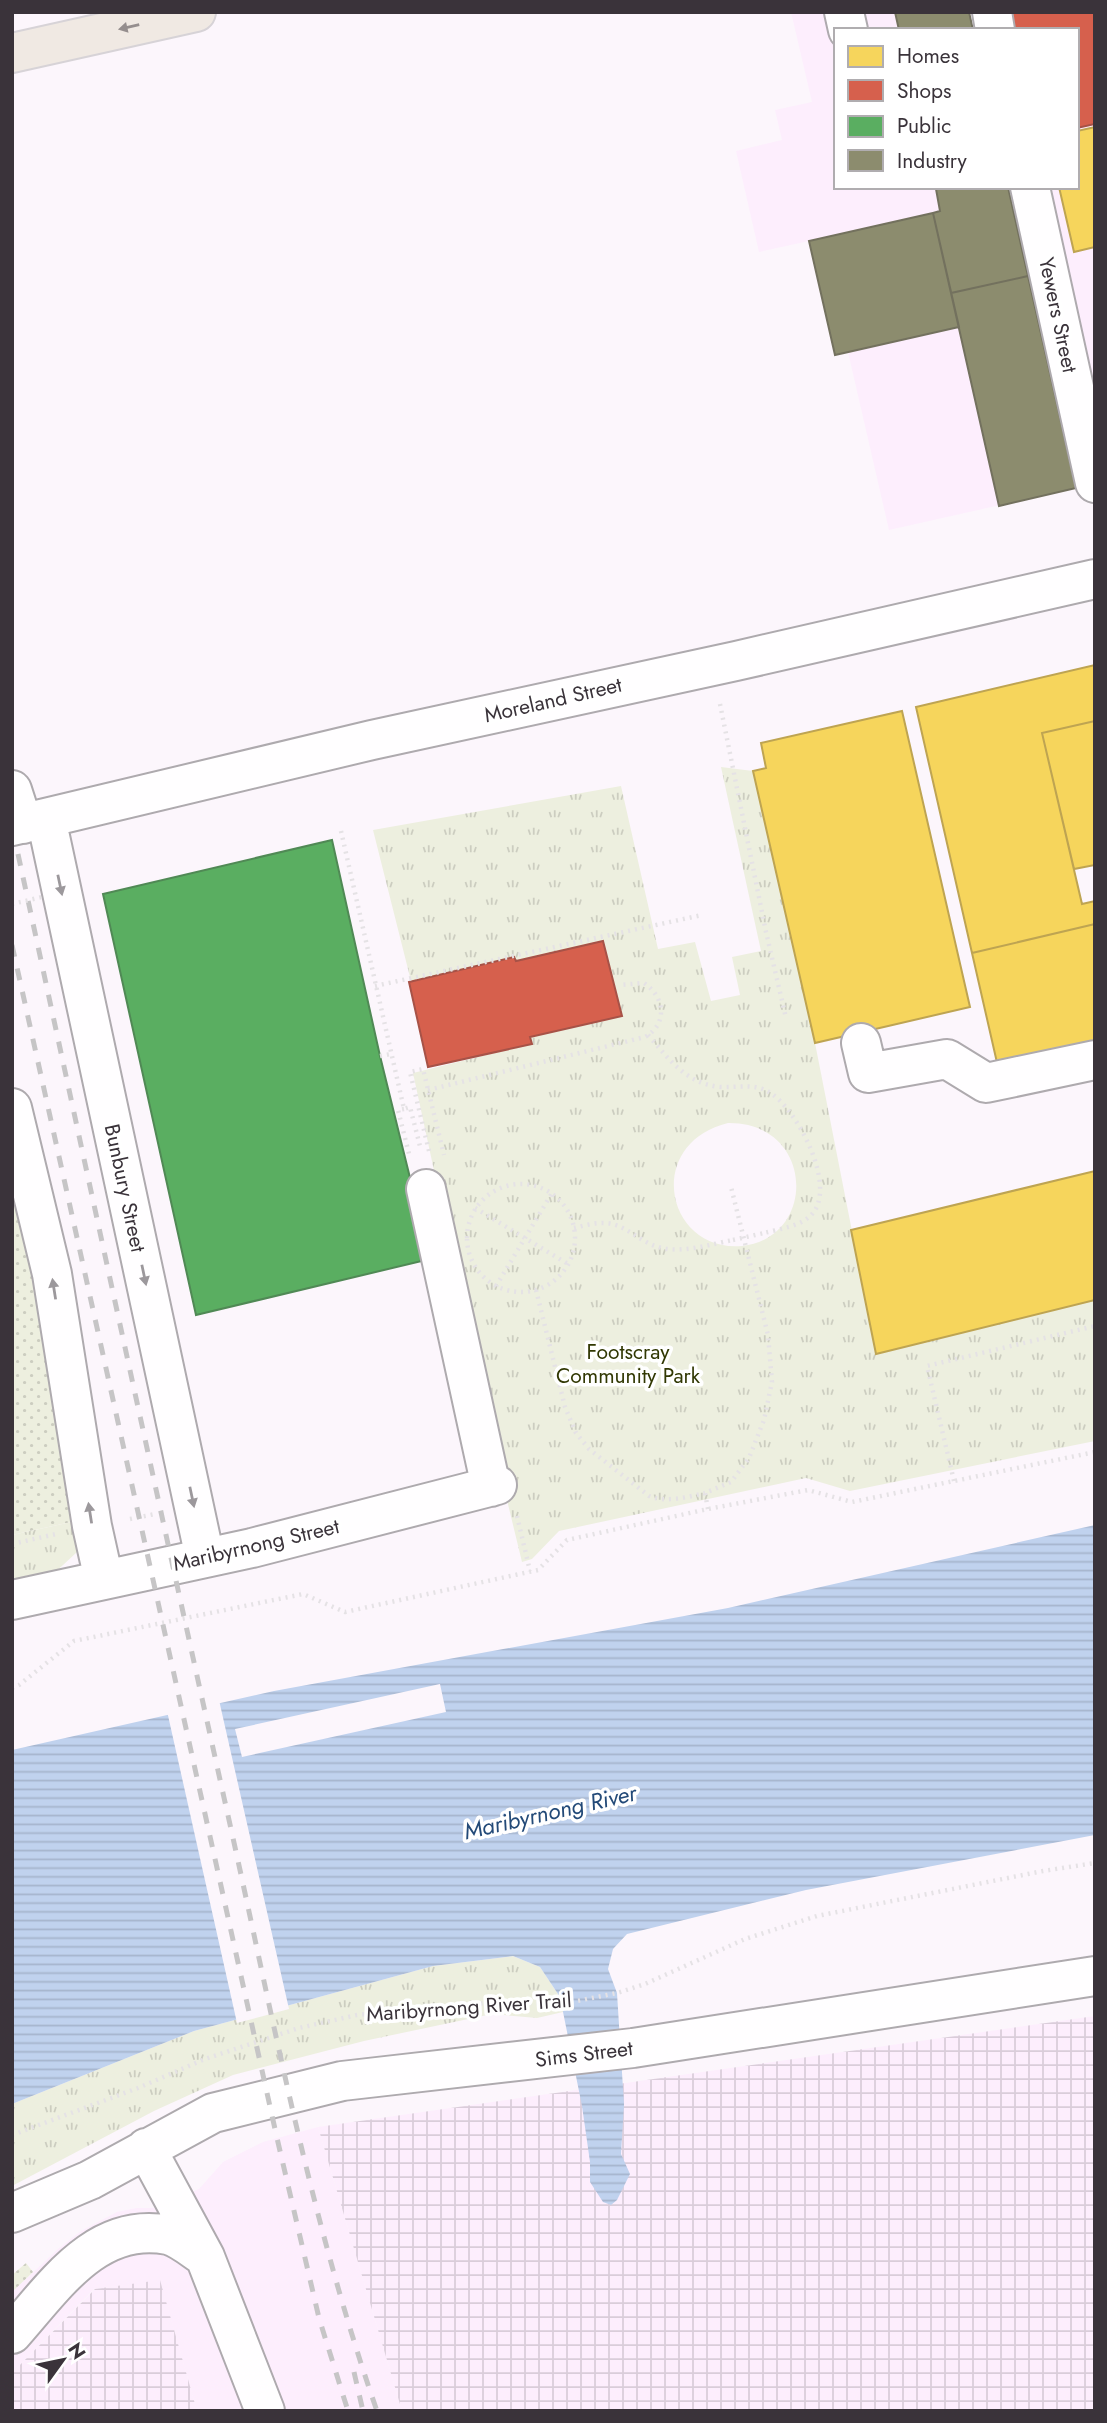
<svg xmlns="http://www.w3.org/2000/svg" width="1107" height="2423" font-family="Jost,sans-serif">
  <defs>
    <pattern id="industrial-grid" width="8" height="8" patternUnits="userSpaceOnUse" patternTransform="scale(1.75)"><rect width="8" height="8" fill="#fdeefd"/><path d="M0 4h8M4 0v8" fill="none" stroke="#dacdda"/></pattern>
    <pattern id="grass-dots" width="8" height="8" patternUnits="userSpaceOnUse" patternTransform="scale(1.75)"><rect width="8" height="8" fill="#edefdf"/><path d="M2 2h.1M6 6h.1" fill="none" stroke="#cccdc0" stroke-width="1.8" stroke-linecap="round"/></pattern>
    <pattern id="park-tufts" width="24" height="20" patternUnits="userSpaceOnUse" patternTransform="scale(1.75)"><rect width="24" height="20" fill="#edefdf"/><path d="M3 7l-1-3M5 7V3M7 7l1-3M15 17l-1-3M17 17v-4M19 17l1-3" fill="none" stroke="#cccdc0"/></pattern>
    <pattern id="water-rules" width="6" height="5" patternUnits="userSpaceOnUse" patternTransform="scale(1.75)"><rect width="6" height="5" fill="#c0d2ee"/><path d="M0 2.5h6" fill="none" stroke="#a6b5cd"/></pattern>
  </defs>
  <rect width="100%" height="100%" fill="#fcf6fc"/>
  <path fill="#fdeefd" d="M791,12H969L973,30H836V187H1008L1076,488L889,530L848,352L835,355L809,241L759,252L736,151L782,140L775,110L812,102Z
    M1095,12V395L1050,187H1077V30Z
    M318,2127L402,2411H197L160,2281L94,2289L12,2373V2292L58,2249L81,2231L117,2212L137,2208H156L199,2189L223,2162L263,2142Z"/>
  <path fill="url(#industrial-grid)" d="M1095,2016V2411H402L318,2127Z
    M160,2280L197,2411H12V2373L95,2289Z"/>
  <path fill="url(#grass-dots)" d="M12,1187L85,1519L12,1535Z
    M26,2263L33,2272L12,2292V2275Z"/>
  <path fill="url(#park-tufts)" fill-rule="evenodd" d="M721,767L753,771L815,1043L876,1353L1095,1300V1441L850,1491L806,1478L559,1531L532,1559L522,1562L489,1426L413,1073L531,1044L530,1037L622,1016L603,941L516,961L514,958L411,981L373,830L621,786L658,949L695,942L711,1001L740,995L732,957L761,951ZM728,1123C815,1122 818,1238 742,1246C666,1253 643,1144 728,1123Z
    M85,1519L90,1540L49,1578L12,1586V1535Z
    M513,1956L540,1967L560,1997L563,2012L537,2018L492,2014L364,2041L233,2075L154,2111L12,2186V2104L194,2031L433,1966Z"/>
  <path fill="url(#water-rules)" d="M1095,1525V1835L806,1890L627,1934L613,1949L608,1969L617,1993L624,2104L621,2154L630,2174L617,2200L611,2205L603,2202L590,2182V2162L582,2106L560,1997L540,1967L513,1956L433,1966L194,2031L12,2104V1750L274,1691L728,1608Z"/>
  <path fill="#fcf6fc" d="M440,1684L446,1712L242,1757L235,1729Z
    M219,1700L289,2009L237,2023L167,1711Z"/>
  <path fill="#f6d55c" stroke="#bea452" stroke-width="2" d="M1095,127V247L1074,252L1059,187H1077V131Z
    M1095,665V721L1042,733L1082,904L1095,901V924L972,953L916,707Z
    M902,711L970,1007L815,1043L753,771L766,768L761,743Z
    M1095,721V865L1074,869L1042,733Z
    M1095,924V1045L998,1067L972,953Z
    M1095,1171V1300L876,1354L851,1230Z"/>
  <path fill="#d6604d" stroke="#a75247" stroke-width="2" d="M1011,12H1095V124L1077,128V30H1015Z
    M603,941L622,1016L530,1037L532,1044L428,1067L409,982L514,957L516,961Z"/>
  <path fill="#5aae61" stroke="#508955" stroke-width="2" d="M332,840L380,1056L430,1259L196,1315L103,894Z"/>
  <path fill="#8c8c6e" stroke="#73715e" stroke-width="2" d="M895,12H969L973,30H899Z
    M945,187H1008L1028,276L951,293L933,213L940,211L936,189Z
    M933,213L959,327L835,355L809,241Z
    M1028,276L1076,488L999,506L951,293Z"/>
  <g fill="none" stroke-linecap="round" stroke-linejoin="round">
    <g stroke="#aeaaae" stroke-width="42">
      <path id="minor" d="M844,12L848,30
        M992,12L995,30
        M1030,187L1095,483
        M12,790L23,824
        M46,818L205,1558
        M12,826L372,740L736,661L1095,579
        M861,1043L868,1073L947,1059L986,1083L1095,1060
        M12,1108L52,1274L92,1526L104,1580
        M426,1189L491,1487
        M12,1600L252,1548L497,1485
        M146,2148L205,2257L265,2411
        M12,2213L90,2180L213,2113L342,2081L633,2048L1095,1976
        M12,2334C54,2287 96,2221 168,2235C180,2238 194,2250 205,2257"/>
    </g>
    <g stroke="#d7d3d7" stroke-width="42">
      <path id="major" d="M12,53L196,12"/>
    </g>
    <path stroke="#e5e2e5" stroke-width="4.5" stroke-dasharray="2 5" stroke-linecap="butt" d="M720,704L766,932L786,1018
      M341,831L404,1109L410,1107L421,1150
      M375,986L702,915
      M648,1035C670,1060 685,1083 720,1087C739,1088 755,1082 772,1094C798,1112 836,1184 813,1213C803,1226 779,1229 764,1233
      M380,1056L391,1054
      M428,1090L645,1037C668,1024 665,997 644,983L619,985
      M404,1109L398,1110L409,1154
      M429,1151L410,1072L423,1069L444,1155
      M467 1238a54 54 0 1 1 108 0a54 54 0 1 1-108 0Z
      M475,1208L568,1264
      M574,1228C586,1225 600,1221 612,1224C629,1228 643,1244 662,1248C685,1253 711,1244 733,1240
      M496,1286L552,1193
      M536,1290L565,1407L576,1433L589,1449L649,1496C665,1503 688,1497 705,1493
      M954,1481L927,1366L1095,1326
      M708,1509L705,1493L731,1482L749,1458L764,1420L772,1382L768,1335L731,1187
      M517,1516L530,1571
      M130,1519L155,1514
      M12,1544L56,1534
      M12,1688L19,1685L74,1641L303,1594L345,1612L538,1570L567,1540L708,1509L808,1490L852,1502L1095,1452
      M12,2135L138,2088L205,2059L299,2028L357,2015L499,2002L562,2004L617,1993L645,1984L745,1939L817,1916L1043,1871L1095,1863"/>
    <use href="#minor" stroke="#fffeff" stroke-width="38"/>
    <use href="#major" stroke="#f0e9e3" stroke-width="38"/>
    <path stroke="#c6c5c6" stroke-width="5" stroke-dasharray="12 12" stroke-linecap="butt" d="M18,854C87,1173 156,1492 227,1811C272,2012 309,2216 377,2411
      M12,945L277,2138L319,2318L348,2411
      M354,2372L363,2411"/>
    <path stroke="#e5e2e5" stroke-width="4.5" stroke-dasharray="2 5" stroke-linecap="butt" d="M12,904L42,897
      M733,1240L764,1233"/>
  </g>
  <defs><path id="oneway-solid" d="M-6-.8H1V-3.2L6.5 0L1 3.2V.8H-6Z" transform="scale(1.75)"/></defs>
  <use fill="#958e8e" href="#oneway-solid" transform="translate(129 27) rotate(167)"/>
  <g fill="#9c989c">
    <use href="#oneway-solid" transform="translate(60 885) rotate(78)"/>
    <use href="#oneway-solid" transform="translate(144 1275) rotate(78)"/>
    <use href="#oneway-solid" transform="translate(54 1289) rotate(-99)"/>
    <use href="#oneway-solid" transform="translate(192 1497) rotate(78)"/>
    <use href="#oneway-solid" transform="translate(90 1513) rotate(-99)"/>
  </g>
  <g text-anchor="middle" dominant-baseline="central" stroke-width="7" stroke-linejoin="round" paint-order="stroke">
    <g font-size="21" fill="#3a333a" stroke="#fff">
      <text transform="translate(1058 315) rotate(78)">Yewers Street</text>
      <text transform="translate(553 700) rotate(-13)">Moreland Street</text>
      <text transform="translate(125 1188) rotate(78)">Bunbury Street</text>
      <text transform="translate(256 1545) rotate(-13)">Maribyrnong Street</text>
      <text transform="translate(469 2007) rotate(-4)">Maribyrnong River Trail</text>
      <text transform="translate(584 2054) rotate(-7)">Sims Street</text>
    </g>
    <g font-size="21" fill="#313803" stroke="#fff">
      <text x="628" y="1352">Footscray<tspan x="628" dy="24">Community Park</tspan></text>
    </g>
    <g font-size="23" font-style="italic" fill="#234a78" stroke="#fff">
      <text transform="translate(550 1812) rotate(-13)">Maribyrnong River</text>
    </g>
  </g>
  <rect width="1107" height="2423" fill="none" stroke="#3a333a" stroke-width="28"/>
  <rect x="834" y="28" width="245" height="161" fill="#ffffff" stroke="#b0adb0" stroke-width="2"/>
  <rect x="848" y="46" width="35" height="21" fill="#f6d55c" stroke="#b0adb0" stroke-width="2"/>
  <text x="897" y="63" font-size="21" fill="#3a333a">Homes</text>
  <rect x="848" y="80" width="35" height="21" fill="#d6604d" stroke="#b0adb0" stroke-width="2"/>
  <text x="897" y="98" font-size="21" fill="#3a333a">Shops</text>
  <rect x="848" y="116" width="35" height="21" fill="#5aae61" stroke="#b0adb0" stroke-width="2"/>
  <text x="897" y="133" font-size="21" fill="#3a333a">Public</text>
  <rect x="848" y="150" width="35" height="21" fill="#8c8c6e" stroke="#b0adb0" stroke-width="2"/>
  <text x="897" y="168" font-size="21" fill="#3a333a">Industry</text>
  <g transform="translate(63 2360) rotate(57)" stroke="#ffffff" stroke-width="5" paint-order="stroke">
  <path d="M0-5L12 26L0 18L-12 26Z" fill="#3a333a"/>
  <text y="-10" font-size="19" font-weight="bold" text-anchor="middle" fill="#3a333a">N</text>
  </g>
</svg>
